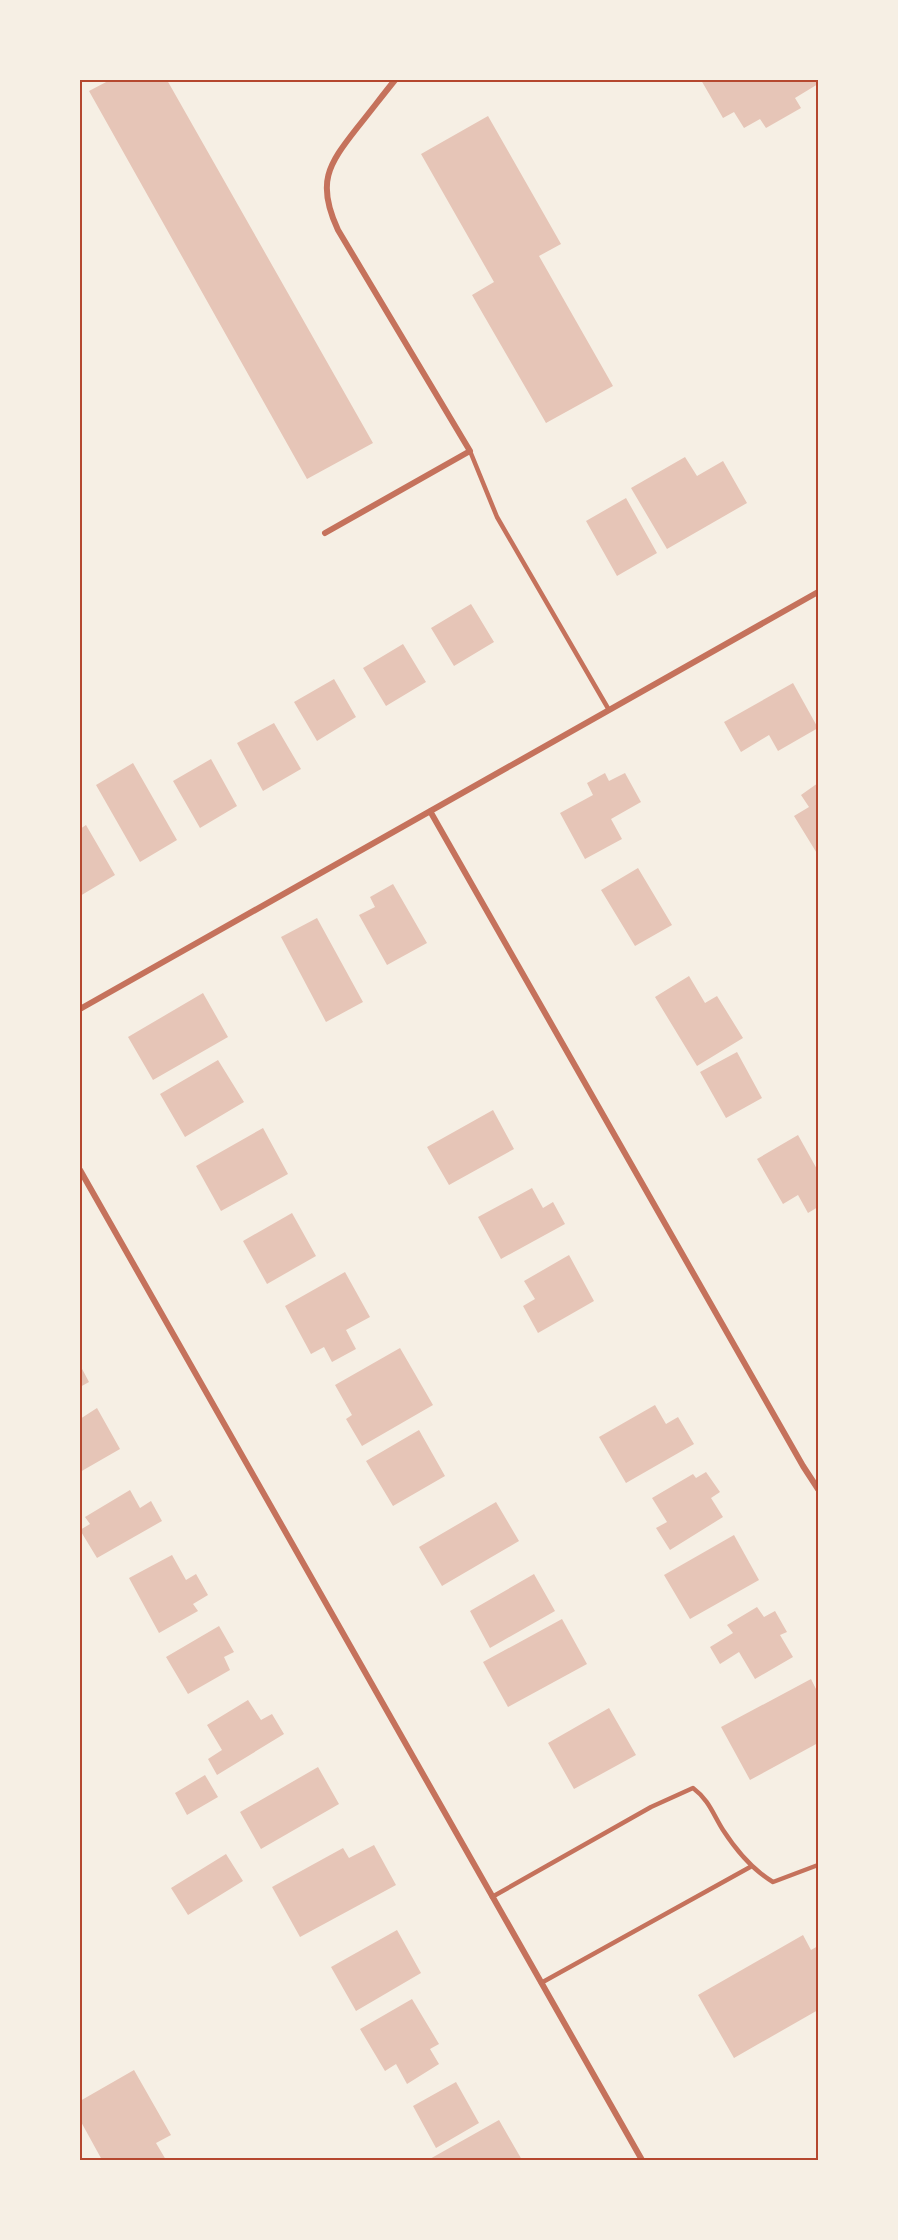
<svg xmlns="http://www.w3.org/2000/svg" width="898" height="2240" font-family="Quicksand,sans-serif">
  <rect width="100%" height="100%" fill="#f6efe4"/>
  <path fill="#e6c5b7" d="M110,80H167L373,443L307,479L89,91Z
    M701,80H818V84L795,98L801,108L766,128L760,119L744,128L734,112L723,118Z
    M488,116L561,244L539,256L613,386L546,423L472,295L494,282L421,154Z
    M685,457L697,476L723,461L747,503L667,549L631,488Z
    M626,498L657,553L617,576L586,521Z
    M471,604L494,642L454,666L431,628Z
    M403,644L426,682L386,706L363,668Z
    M334,679L356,717L317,741L294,702Z
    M793,683L818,728L778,751L769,735L741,752L724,722Z
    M274,723L301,769L263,791L237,743Z
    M211,759L237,806L200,828L173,781Z
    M133,763L177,840L140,862L96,785Z
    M605,773L609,781L625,773L641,802L611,819L622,839L585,859L560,813L593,795L587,783Z
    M818,783V855L794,816L809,807L801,795Z
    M86,825L115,875L80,896V829Z
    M638,868L672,925L635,946L601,890Z
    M393,884L427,943L387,965L359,915L375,907L370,897Z
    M317,918L363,1002L326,1022L281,937Z
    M689,976L705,1003L717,996L743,1038L697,1066L655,997Z
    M203,993L228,1037L153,1080L128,1037Z
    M737,1052L762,1098L726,1118L700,1072Z
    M218,1060L244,1102L185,1137L160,1094Z
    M493,1110L514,1149L449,1185L427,1147Z
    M263,1128L288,1174L221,1211L196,1166Z
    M798,1135L818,1171V1207L808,1213L798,1195L783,1204L757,1159Z
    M532,1188L543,1208L553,1202L565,1224L501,1259L478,1217Z
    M292,1213L316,1256L267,1284L243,1241Z
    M569,1255L594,1301L538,1333L523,1306L535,1299L524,1281Z
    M345,1272L370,1317L346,1330L356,1349L332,1362L324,1347L311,1354L285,1306Z
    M400,1348L433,1405L362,1446L346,1419L352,1415L335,1385Z
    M80,1365L89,1382L80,1387Z
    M655,1405L666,1424L678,1417L694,1444L626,1483L599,1437Z
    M97,1408L120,1449L80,1472V1419Z
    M419,1430L445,1476L393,1506L366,1461Z
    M706,1472L720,1492L711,1498L723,1517L670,1550L656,1528L667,1522L652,1498L693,1474L696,1478Z
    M130,1490L140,1508L151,1501L162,1521L97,1558L80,1530L90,1524L85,1517Z
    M496,1502L519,1541L442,1586L419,1547Z
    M734,1535L759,1580L690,1619L664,1575Z
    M172,1555L186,1580L196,1574L208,1595L193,1604L198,1611L159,1633L129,1578Z
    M534,1574L555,1611L490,1648L470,1611Z
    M757,1607L764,1617L775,1611L787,1632L780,1635L793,1657L755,1679L739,1652L720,1664L710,1647L733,1633L727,1625Z
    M562,1619L587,1664L508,1707L483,1662Z
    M219,1626L234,1652L224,1657L230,1670L188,1694L166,1657Z
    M811,1679L818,1693V1743L750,1780L721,1727Z
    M248,1700L261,1720L272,1714L284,1734L217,1775L208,1759L222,1750L207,1725Z
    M609,1708L636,1755L574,1789L548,1743Z
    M318,1767L339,1804L261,1849L240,1812Z
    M205,1775L218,1797L187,1815L175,1793Z
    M374,1845L396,1885L300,1937L272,1887L343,1848L349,1858Z
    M226,1854L243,1881L188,1915L171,1888Z
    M397,1930L421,1973L356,2011L331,1967Z
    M803,1935L811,1950L818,1946V2010L734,2058L698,1995Z
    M412,1999L439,2044L430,2049L439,2064L407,2084L396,2064L385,2071L360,2029Z
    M134,2070L171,2135L156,2143L166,2160H102L80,2120V2101Z
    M456,2082L479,2123L436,2148L413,2106Z
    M499,2120L522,2160H428Z"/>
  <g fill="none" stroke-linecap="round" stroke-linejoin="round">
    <path stroke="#c5725c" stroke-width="4.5" d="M470,451L497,517L609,710
      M492,1897L651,1807L693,1788C709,1800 713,1814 723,1830C736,1850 753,1870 773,1882L818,1865
      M541,1983L752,1866"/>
    <path stroke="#c5725c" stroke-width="6" d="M325,533L470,451L338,230C316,183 328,165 357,128C370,112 382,96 395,80
      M430,811L803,1466L818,1489
      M80,1009L818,592
      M80,1170L642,2160"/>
  </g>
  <rect width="898" height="2240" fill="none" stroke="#f6efe4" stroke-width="162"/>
  <rect x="81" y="81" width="736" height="2078" fill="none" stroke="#b5482f" stroke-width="2"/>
</svg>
